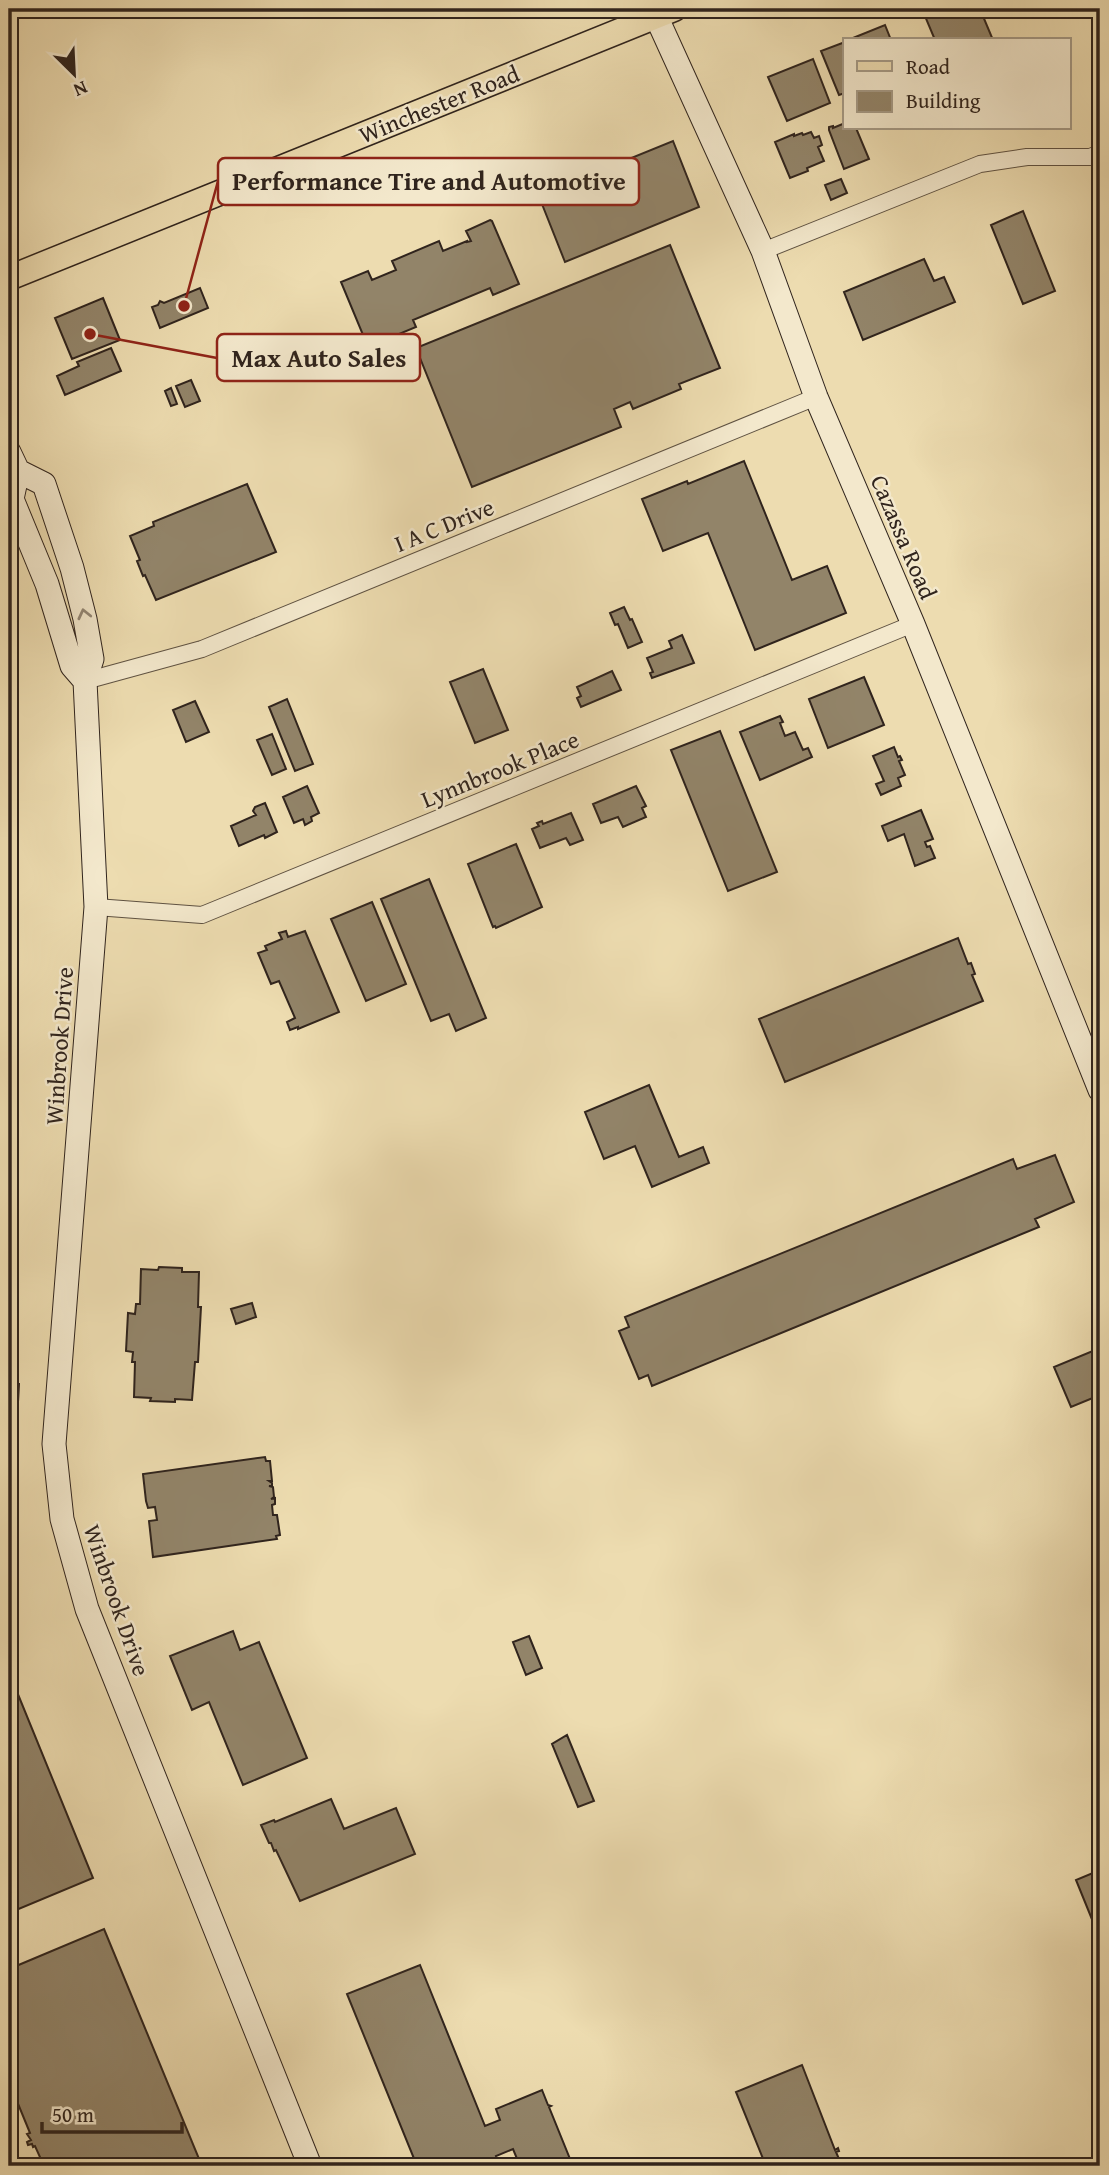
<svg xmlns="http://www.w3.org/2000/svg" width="1109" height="2175" font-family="'Gentium Book Plus',serif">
  <rect width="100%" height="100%" fill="#eddcb0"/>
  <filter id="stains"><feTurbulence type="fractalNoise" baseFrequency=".00286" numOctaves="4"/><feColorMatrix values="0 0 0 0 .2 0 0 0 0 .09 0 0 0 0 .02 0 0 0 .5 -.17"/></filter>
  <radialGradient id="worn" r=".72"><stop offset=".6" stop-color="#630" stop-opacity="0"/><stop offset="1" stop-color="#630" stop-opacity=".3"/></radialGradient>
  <path fill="#928469" stroke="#30241d" stroke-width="2" d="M907,9H980L993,40H935L925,16L923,17L921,13L911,17Z
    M1020,9H1040L1022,16Z
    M885,25L891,40H848Z
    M845,42V93L839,95L821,51Z
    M813,59L830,103L787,121L768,77Z
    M845,123V128H856L869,159L844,169L829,130V127L833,126V128Z
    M811,132L814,138L819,136L822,145L818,147L824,161L807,168L808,171L790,178L775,142L794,134V136L802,133L803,135Z
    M673,141L699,207L565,262L538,194L543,191V194Z
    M841,179L847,193L831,200L825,185Z
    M1023,211L1055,291L1023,304L991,225Z
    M490,220L492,221L519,284L493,295L490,288L413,320L416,327L368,347L341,282L368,271L372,280L396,270L392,261L439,241L443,251L467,241V242L471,241L466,231Z
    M670,245L720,368L679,384L681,389L633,409L630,402L614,409L621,427L472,487L416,348Z
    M924,259L934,281L944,277L955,302L863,340L844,292Z
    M200,288L208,308L160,328L152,307L158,305L160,301L164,303Z
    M103,298L120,340L72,359L55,318Z
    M111,348L121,371L65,395L57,376L79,366L77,362Z
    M191,380L200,401L185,407L176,386Z
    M171,388L177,404L171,406L165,391Z
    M744,461L792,580L827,566L846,613L755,650L708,533L663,551L642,499L687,481L688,484Z
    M247,484L276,552L156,600L145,575L143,576L137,561L140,560L130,536L154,526L153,522Z
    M624,607L630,620L632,619L642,642L628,648L618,624L615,625L610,613Z
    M682,635L694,663L652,678L650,673L653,672L647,658L672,648L669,641Z
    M483,669L508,730L475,743L450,682Z
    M612,671L621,690L581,707L577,698L581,696L577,687Z
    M864,677L884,725L828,748L809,699Z
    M287,699L313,764L295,771L269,707Z
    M195,701L209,732L186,742L173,710Z
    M780,716L783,722L780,723L785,736L795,732L803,750L808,748L812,757L760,780L740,732Z
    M720,731L777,872L728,891L671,750Z
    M272,734L286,769L272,775L257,740Z
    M894,747L898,757L900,756L902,760L899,761L905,775L898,778L901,786L881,795L876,784L884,781L873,756Z
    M307,786L319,813L311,817L312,821L305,825L303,819L294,823L283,797Z
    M636,786L646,806L642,808L646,817L623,827L618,817L601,823L593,804Z
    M265,803L277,832L265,838L264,835L239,846L231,826L256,815L253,811L255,807Z
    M921,810L933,839L925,842L927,847L930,846L935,858L915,866L904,834L888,841L882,826Z
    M571,813L583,840L570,845L566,838L540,848L532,829L539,826L537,823L542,821L543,824Z
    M516,844L542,907L496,928L495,926L493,927L468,864Z
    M429,879L486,1018L456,1031L449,1014L431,1021L381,899Z
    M372,902L406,984L366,1001L331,919Z
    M286,931L288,937L305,931L339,1012L298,1029V1027L290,1030L287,1022L295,1018L279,981L271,984L258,953L267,950L265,946L282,939L279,933Z
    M958,938L968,964L971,963L975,974L972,975L983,1001L785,1082L759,1019Z
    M649,1085L679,1157L703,1147L709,1163L652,1187L635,1146L604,1159L585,1112Z
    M1055,1155L1074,1202L1035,1219L1039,1227L652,1386L648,1375L639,1379L619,1331L629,1327L625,1317L1013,1159L1017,1169Z
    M159,1267L182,1268V1272H199L198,1307H201L198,1362H195L192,1400L175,1399V1402L150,1401L151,1398L134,1397L135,1362H132L133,1352L126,1351L128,1313L135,1314L136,1304H140L141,1269L158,1270Z
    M252,1303L256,1317L236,1324L231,1309Z
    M1100,1348V1395L1071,1407L1054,1367Z
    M9,1381L10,1384H19L18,1402H9Z
    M265,1457L266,1461H270L272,1481H269L272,1483V1486H269L273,1487L274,1497L271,1499L275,1498V1504L272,1505L273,1515H277L280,1535L276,1536L277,1539L153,1557L149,1521L157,1520L155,1507L148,1508L146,1501L143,1474Z
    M233,1631L240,1650L259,1642L307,1758L243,1785L209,1702L192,1710L170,1656Z
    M529,1636L542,1668L526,1675L513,1642Z
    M15,1687L93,1878L9,1913V1690Z
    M567,1735L594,1801L578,1807L552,1744Z
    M331,1799L344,1829L396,1808L415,1854L300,1901L276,1850L274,1851L271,1843H269L261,1825L274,1820L275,1822Z
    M1100,1870V1939L1076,1880Z
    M104,1929L202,2166H44L35,2146L33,2147L32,2144L28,2145L27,2142L31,2140L27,2134L30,2133L12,2089H9L11,2084L9,2080V1969Z
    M420,1965L485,2126L500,2120L496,2109L542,2090L548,2105L551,2106L549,2107L570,2159L552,2166H520L513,2149L496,2156L500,2166H417L347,1994Z
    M802,2065L835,2150L838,2148L839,2151L836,2152L842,2166H766L736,2092Z
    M1100,2156V2166H1085L1084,2163Z"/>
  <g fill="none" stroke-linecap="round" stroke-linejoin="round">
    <g stroke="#5f5242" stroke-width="18">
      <path id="street" d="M763,251L980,164L1027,157H1090L1100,153
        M85,681L202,649L816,397
        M96,907L202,915L913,624"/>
    </g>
    <g stroke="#30241d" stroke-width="25">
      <path id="secondary" d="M656,16L763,251L816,397L913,624L1100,1090
        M9,452L18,471L12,499L47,584L72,666L85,681
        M18,471L44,484L72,568L85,619L92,659L85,681L96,907L54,1444L62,1519L87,1609L310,2166"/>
    </g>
    <g stroke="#30241d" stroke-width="27">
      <path id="primary" d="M9,278L674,9"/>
    </g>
    <use href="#street" stroke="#f3e8cc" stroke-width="16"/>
    <use href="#secondary" stroke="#f3e8cc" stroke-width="23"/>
    <use href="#primary" stroke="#eddcb0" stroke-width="24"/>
  </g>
  <defs><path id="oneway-chevron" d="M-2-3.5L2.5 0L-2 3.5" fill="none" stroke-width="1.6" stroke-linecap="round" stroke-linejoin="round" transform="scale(1.75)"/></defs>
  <use stroke="#928674" href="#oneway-chevron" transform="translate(84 614) rotate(-103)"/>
  <g text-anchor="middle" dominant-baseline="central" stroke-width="5" stroke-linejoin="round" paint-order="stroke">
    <g font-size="24" fill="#30241d" stroke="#f3e8cc">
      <text transform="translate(439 104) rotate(-22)">Winchester Road</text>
      <text transform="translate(444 525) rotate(-22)">I A C Drive</text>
      <text transform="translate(904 537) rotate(67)">Cazassa Road</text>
      <text transform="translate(500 769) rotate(-22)">Lynnbrook Place</text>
      <text transform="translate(59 1046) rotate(-86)">Winbrook Drive</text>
      <text transform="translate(117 1600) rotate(71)">Winbrook Drive</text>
    </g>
  </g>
  <path fill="none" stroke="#8f2418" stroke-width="2.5" d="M184 306L218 181M90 334L217 358"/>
  <g fill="#8f2418" stroke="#f3e8cc" stroke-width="2.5">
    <circle cx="184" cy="306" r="7"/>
    <circle cx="90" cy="334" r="7"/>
  </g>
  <g fill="#f3e8cc" stroke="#8f2418" stroke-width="2.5">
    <rect x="218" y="158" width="421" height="47" rx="7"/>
    <rect x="217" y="334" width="203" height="47" rx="7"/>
  </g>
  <g font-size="26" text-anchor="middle" font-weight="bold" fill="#30241d">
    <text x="429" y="190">Performance Tire and Automotive</text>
    <text x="319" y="367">Max Auto Sales</text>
  </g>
  <rect width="1109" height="2175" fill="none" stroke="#eddcb0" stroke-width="35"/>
  <rect x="10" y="10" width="1088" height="2154" fill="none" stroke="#30241d" stroke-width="3.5"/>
  <rect x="18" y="18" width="1074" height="2140" fill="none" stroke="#30241d" stroke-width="2"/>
  <rect x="843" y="38" width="228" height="91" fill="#f3e8cc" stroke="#a59a86" stroke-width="2"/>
  <rect x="857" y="61" width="35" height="10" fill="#eddcb0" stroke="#a59a86" stroke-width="2"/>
  <text x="906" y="74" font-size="21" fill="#30241d">Road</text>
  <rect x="857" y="91" width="35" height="21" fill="#928469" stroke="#a59a86" stroke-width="2"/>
  <text x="906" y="108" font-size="21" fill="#30241d">Building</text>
  <g transform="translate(74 74) rotate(156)" stroke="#f3e8cc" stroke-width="5" paint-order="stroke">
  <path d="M0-5L12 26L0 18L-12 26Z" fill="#30241d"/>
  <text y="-10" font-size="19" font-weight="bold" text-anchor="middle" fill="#30241d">N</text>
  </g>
  <path d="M42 2122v10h140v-10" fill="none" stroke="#30241d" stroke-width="3.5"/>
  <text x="52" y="2122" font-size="21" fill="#30241d" stroke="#f3e8cc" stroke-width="5" paint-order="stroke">50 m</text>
  <rect width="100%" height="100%" filter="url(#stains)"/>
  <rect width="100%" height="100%" fill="url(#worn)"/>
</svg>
